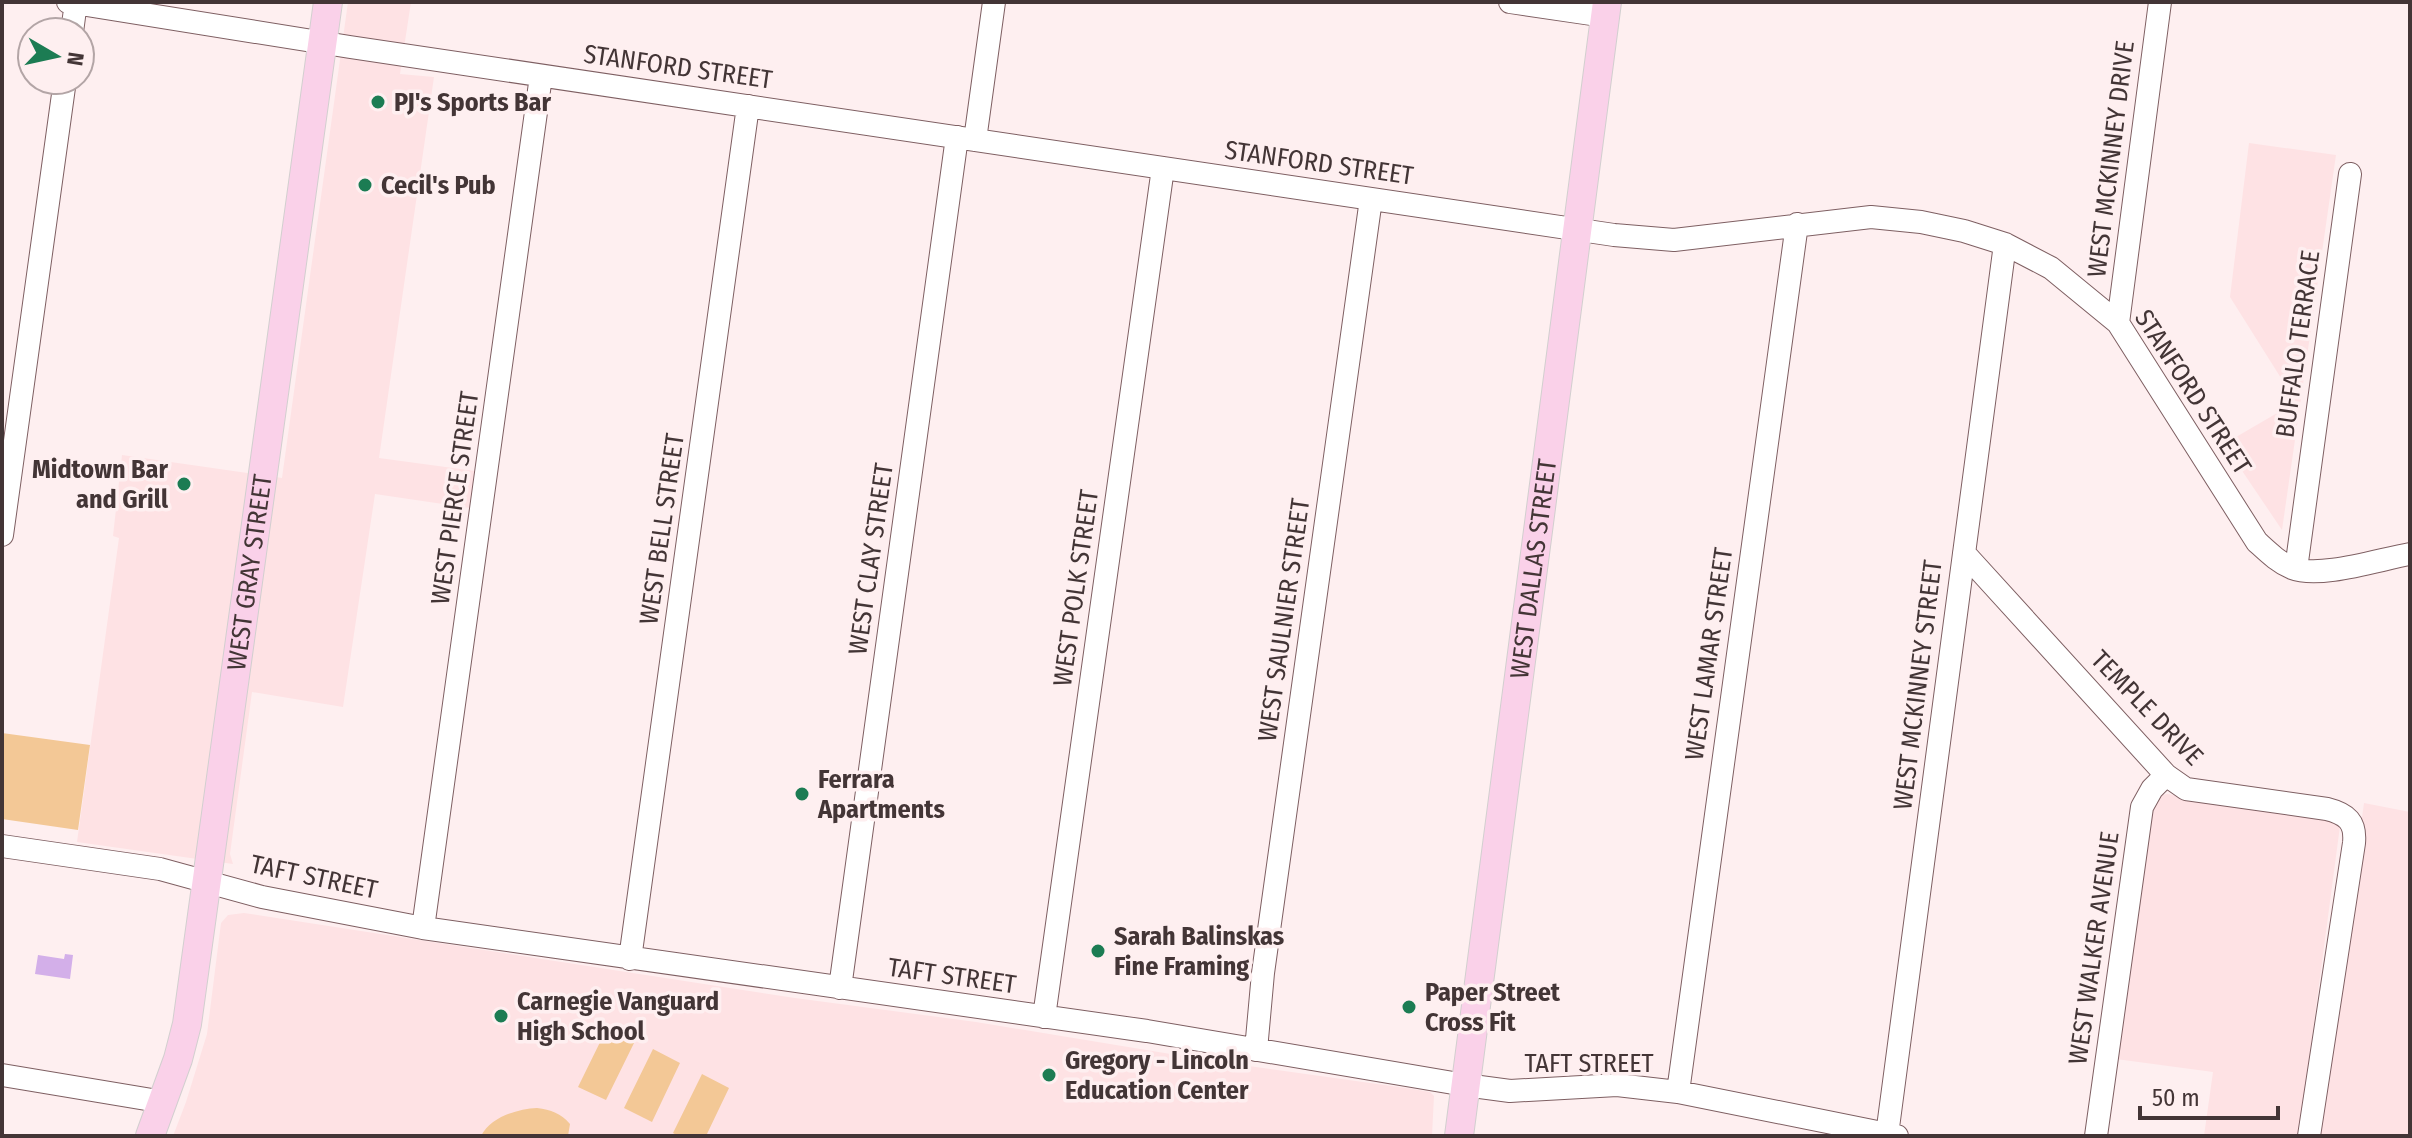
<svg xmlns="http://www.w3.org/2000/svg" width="2412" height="1138" font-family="'Fira Sans Condensed',sans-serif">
  <rect width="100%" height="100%" fill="#feeff0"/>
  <path fill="#fee2e4" d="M348,2H411L400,74L434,77L379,458L475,471L470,508L375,494L343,707L252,692L230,854L233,864L77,842L119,538L113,536L122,455L282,478Z
    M2249,143L2336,155L2282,530L2224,444L2296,402L2230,297Z
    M2167,794L2333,818L2340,826L2299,1136H2204L2213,1072L2116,1059L2153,801L2158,796Z
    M2364,803L2410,812V1136H2318Z
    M244,913L795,998L976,1022L1213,1061L1413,1089L1430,1092L1434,1096L1432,1136H173L186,1102L207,1034L221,923L228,915Z"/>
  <path fill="#f3c896" d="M2,733L90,745L78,830L2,819Z
    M607,1028L635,1041L606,1100L578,1087Z
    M653,1049L680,1063L652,1122L624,1108Z
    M702,1074L729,1088L706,1136H678L673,1133Z
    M537,1108C551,1110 561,1113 570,1124L568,1136H481C491,1117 517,1109 537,1108Z"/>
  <path fill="#d3afe9" d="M65,954L73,955L70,979L35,974L38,955L64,959Z"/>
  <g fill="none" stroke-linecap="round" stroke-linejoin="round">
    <g stroke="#7e5f62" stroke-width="24">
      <path id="minor" d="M68,2L350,47L1614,235L1674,240L1871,217L1921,222L1964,231L2005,244L2051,268L2118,323L2257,542C2268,552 2278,562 2292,568C2320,579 2380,559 2410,554
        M1510,2L1605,16
        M72,32L76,2
        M975,140L994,2
        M2118,323L2160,2
        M2,535L65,80
        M1964,553L2166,775L2186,789L2327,809C2347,814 2356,822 2354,843L2309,1136
        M2296,569L2350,174
        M2,846L160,869L262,897L423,928L1147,1031L1465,1085L1510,1091L1617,1085L1678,1092L1897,1136
        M423,928L541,76
        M630,959L748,106
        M840,988L957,137
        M1044,1017L1163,168
        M1256,1050L1263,973L1371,199
        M2,1075L164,1102
        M1678,1092L1797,224
        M1887,1135L2005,244
        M2096,1136L2142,807L2152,789L2166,775"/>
    </g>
    <g stroke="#d2cfcf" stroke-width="30">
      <g id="major">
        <path id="s1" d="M150,1136L178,1059L187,1024L328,2"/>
        <path id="s2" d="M1459,1136L1607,2"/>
      </g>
    </g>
    <use href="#minor" stroke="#fff" stroke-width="22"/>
    <use href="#major" stroke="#fad1e9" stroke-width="28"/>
  </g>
  <g fill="#1c7c53" stroke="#feeff0" stroke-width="3">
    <circle cx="378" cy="102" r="8"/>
    <circle cx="365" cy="185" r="8"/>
    <circle cx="184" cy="484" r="8"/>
    <circle cx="802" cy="794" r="8"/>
    <circle cx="1098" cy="951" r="8"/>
    <circle cx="1409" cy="1007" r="8"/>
    <circle cx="501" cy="1016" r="8"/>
    <circle cx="1049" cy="1075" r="8"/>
  </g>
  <g text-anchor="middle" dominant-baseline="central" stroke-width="7" stroke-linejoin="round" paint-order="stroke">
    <g font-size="26" fill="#433536" stroke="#feeff0">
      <text transform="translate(678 67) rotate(8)">STANFORD STREET</text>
      <text transform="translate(2111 159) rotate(-83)">WEST MCKINNEY DRIVE</text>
      <text transform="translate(1319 163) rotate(8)">STANFORD STREET</text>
      <text transform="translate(2298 344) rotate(-82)">BUFFALO TERRACE</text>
      <text transform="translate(2193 392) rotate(57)">STANFORD STREET</text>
      <text transform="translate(455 498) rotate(-82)">WEST PIERCE STREET</text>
      <text transform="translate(662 529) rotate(-82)">WEST BELL STREET</text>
      <text transform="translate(871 559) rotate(-82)">WEST CLAY STREET</text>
      <text stroke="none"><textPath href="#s2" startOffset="572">WEST DALLAS STREET</textPath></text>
      <text stroke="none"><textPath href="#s1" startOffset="574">WEST GRAY STREET</textPath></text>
      <text transform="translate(1076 588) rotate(-82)">WEST POLK STREET</text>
      <text transform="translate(1284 620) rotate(-82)">WEST SAULNIER STREET</text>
      <text transform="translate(1709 654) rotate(-82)">WEST LAMAR STREET</text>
      <text transform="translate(1918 685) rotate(-83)">WEST MCKINNEY STREET</text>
      <text transform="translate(2147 708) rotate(46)">TEMPLE DRIVE</text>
      <text transform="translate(314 877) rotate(12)">TAFT STREET</text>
      <text transform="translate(2094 948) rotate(-82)">WEST WALKER AVENUE</text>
      <text transform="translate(952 976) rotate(8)">TAFT STREET</text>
      <text x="1589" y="1063">TAFT STREET</text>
    </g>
    <g font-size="26" font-weight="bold" fill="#433536" stroke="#feeff0" text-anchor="start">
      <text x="394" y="102">PJ's Sports Bar</text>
      <text x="381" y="185">Cecil's Pub</text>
      <text x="168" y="469" text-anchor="end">Midtown Bar<tspan x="168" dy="30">and Grill</tspan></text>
      <text x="818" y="779">Ferrara<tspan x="818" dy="30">Apartments</tspan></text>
      <text x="1114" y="936">Sarah Balinskas<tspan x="1114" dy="30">Fine Framing</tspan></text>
      <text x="1425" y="992">Paper Street<tspan x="1425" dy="30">Cross Fit</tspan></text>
      <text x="517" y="1001">Carnegie Vanguard<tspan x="517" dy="30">High School</tspan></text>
      <text x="1065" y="1060">Gregory - Lincoln<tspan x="1065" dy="30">Education Center</tspan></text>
    </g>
  </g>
  <rect width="2412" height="1138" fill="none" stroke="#433536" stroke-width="8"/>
  <g transform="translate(56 56) rotate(99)"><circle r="38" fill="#feeff0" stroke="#b3a5a6" stroke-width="2"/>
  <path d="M0-6L14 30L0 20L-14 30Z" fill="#1c7c53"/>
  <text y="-12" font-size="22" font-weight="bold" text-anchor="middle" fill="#433536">N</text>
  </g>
  <path d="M2140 1106v12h138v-12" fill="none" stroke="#433536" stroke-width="4"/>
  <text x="2152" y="1106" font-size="24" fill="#433536" stroke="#feeff0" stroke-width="6" paint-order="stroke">50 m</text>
</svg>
